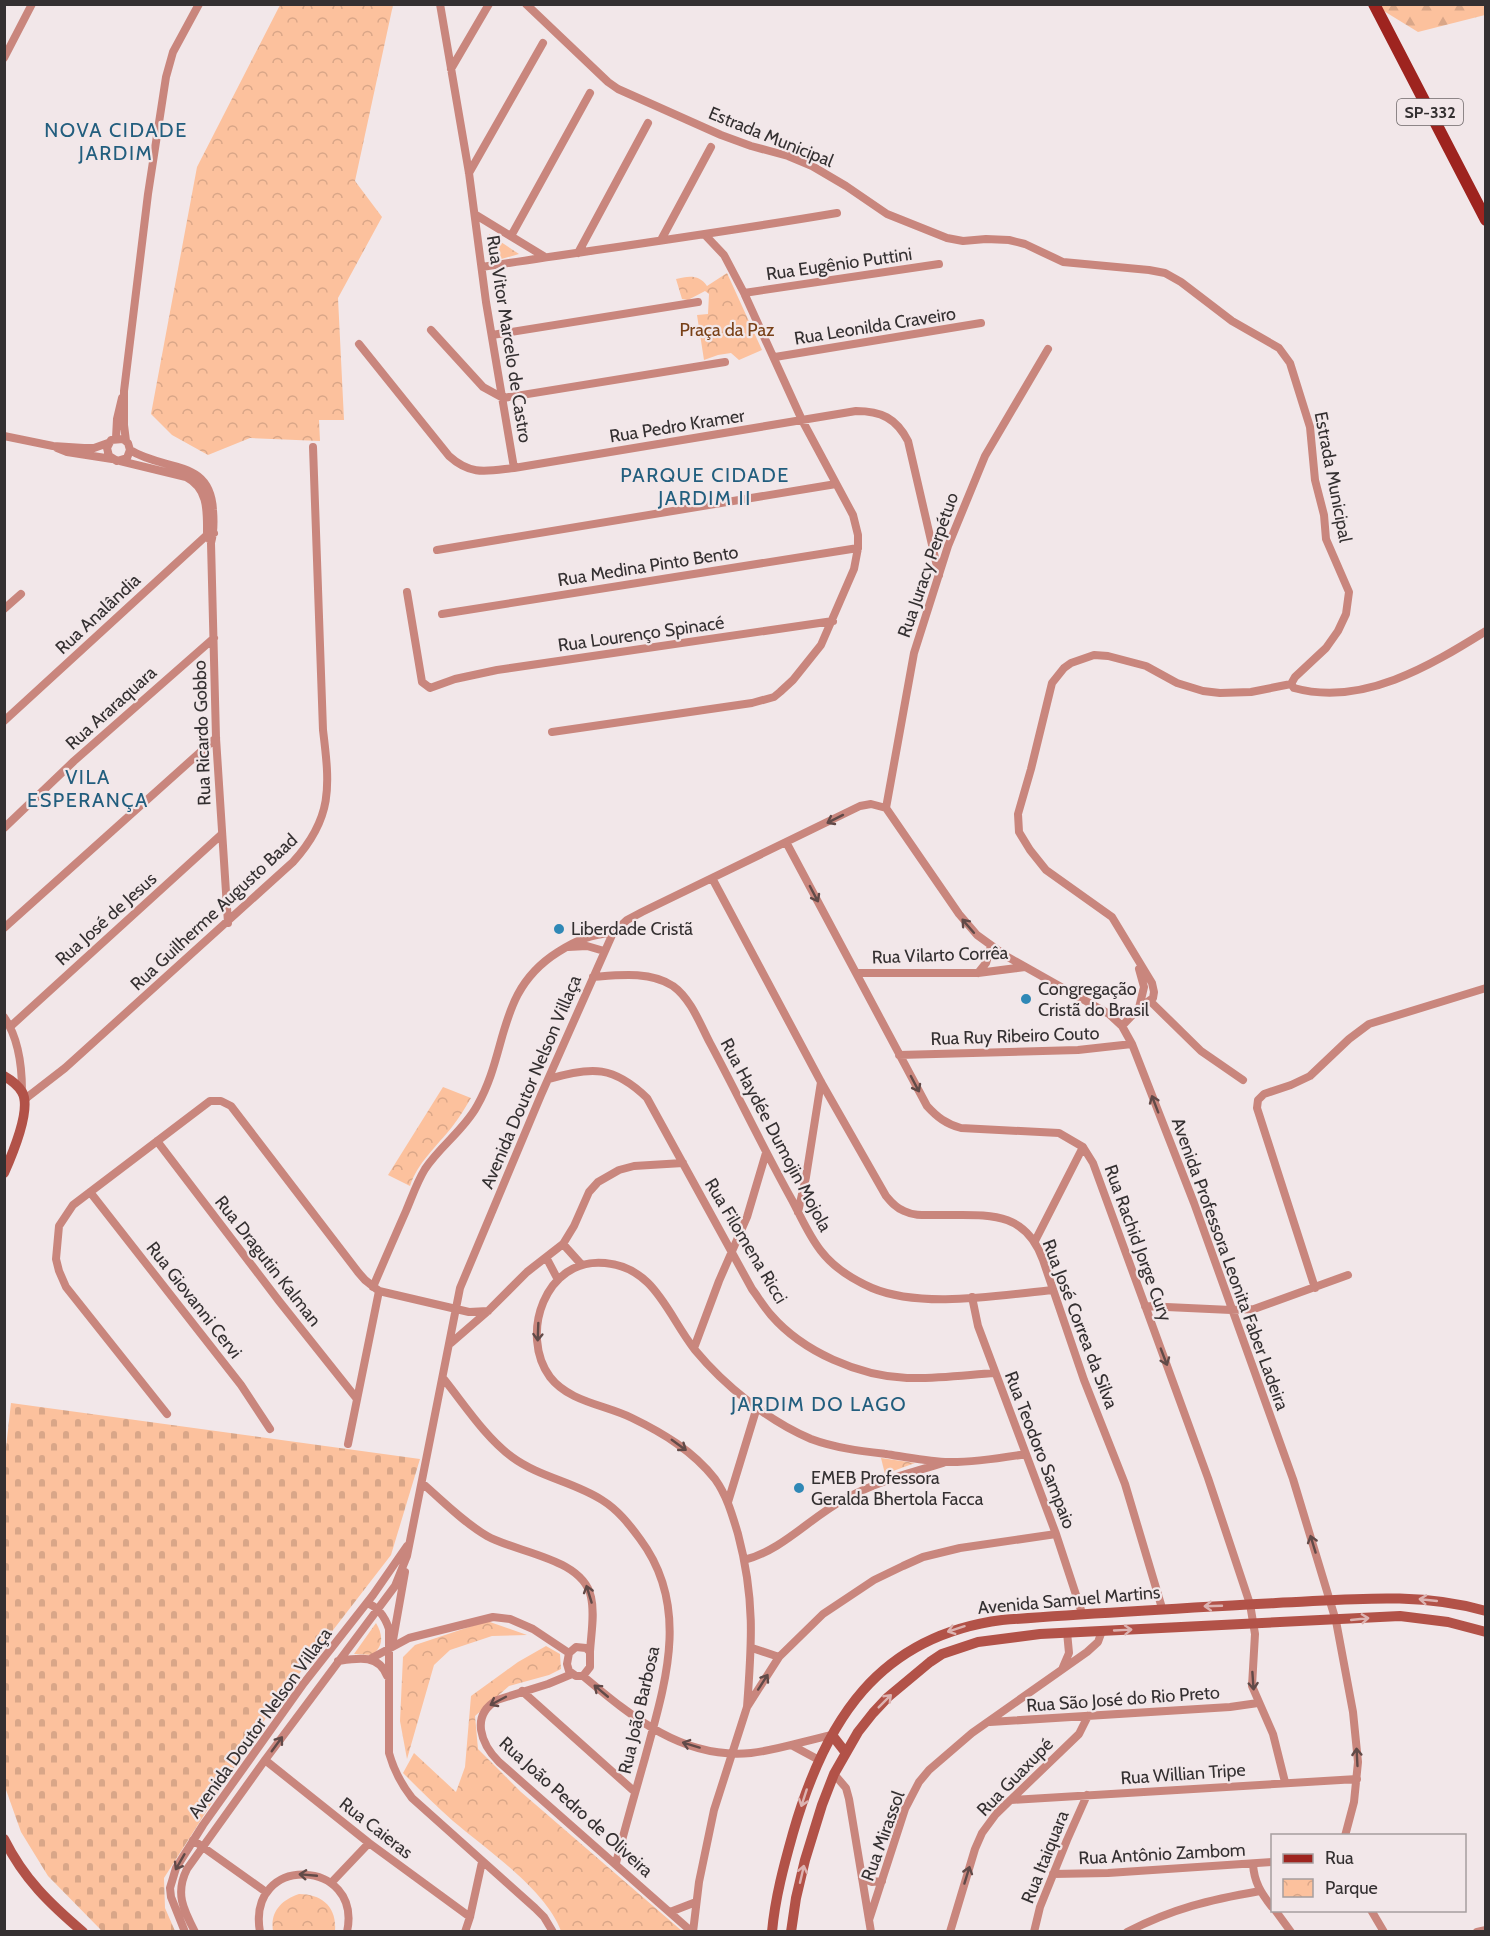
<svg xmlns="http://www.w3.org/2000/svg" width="1490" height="1936" font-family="Cabin,sans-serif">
  <defs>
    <pattern id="forest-firs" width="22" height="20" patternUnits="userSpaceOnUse" patternTransform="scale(1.5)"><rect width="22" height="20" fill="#fcc19d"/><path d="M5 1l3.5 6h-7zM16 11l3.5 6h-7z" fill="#d9a688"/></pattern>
    <pattern id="cemetery-stones" width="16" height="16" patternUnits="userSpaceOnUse" patternTransform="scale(1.5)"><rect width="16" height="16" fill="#fcc19d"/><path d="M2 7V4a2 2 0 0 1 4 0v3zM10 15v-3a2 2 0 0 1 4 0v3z" fill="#d9a688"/></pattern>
    <pattern id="park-crowns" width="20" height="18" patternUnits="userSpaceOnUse" patternTransform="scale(1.5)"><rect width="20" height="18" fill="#fcc19d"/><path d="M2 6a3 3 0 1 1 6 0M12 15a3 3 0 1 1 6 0" fill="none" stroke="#d9a688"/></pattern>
  </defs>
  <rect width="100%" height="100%" fill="#f2e7e9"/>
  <path fill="url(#forest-firs)" d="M1374,5H1485V15L1418,32Z"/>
  <path fill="url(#cemetery-stones)" d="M11,1403L420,1459L391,1555L269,1713L164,1878L165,1908L175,1931L102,1932L100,1929L48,1876L21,1832L5,1787L4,1465Z"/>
  <path fill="url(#park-crowns)" d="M280,5H393L355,181L382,217L338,298L344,420H319L320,441L250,438L208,455L172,435L151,414L197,167Z
    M489,234L519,254L491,262Z
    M727,273L762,350L739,360L731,353L718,355L704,360L697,315L708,314L709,294L705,291L688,300L682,299L676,279C688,276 699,274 707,286Z
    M443,1087L471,1098C465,1108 459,1118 452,1127C437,1146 418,1162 410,1186L388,1175Z
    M881,1458L915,1463L885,1474Z
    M487,1621L527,1635L492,1636L450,1650L434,1665L407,1759L400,1721L403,1657L415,1645Z
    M376,1623C383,1635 384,1646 372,1655L354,1654Z
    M546,1646L560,1654L561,1669L549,1675L509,1686L475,1716L478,1749L521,1792L682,1931H561C546,1890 486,1849 453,1821C435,1805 419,1789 403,1773L414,1753L456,1792L465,1767L471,1696L518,1662Z
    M299,1894C322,1894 337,1907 335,1931H273C270,1912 281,1900 299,1894Z"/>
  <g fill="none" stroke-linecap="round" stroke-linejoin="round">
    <path stroke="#c9867d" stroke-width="8" d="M440,4L469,173L486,302L514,468
      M526,4L608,82L618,89L721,135L751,146L788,156L812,166L846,186L887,214L947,238L963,241L986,239L1009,240L1025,244L1063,262L1149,270L1165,273L1181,282L1232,321L1279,348L1290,363L1310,427L1315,480L1324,515L1326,539L1349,592L1346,614L1338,631L1326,648L1295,677L1291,684
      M4,58L32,4
      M451,69L489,4
      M469,173L543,43
      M476,215L545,257
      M511,236L590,93
      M661,240L711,147
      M578,253L648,123
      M482,267C601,249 719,233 837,213
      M744,293L939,264
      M431,330L483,387L503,398L725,362
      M492,335L698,302
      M359,344L449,456C471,476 487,471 514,468L856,411C881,411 896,418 908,441L939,575
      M775,357L981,323
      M4,436L53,446L84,448H94L108,443
      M116,438L117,419L122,398
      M126,441L124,425V391L148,194L166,77L173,52L199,4
      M57,448L67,452L112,459
      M130,450L127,458L117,461L109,456L107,448L111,440L123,439L128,443L130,450C165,472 210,458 213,510C214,522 214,532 211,543L216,738L228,923
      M120,461L186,477C209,489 207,512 207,535L209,539
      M437,550L836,484
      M407,592L422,682L430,688L455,679L497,670L833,621
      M4,609L21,594
      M442,614L858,548
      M1291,684L1294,688C1362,707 1430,666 1486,631
      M4,721L207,535L214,533
      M552,732L752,703L774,697L780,692L793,680L821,645L854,569L858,548V535L853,515L802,420L744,293L724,255L706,236
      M886,808L914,653L948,546L985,456L1048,349
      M4,828L74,761L214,638
      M786,842L927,1106C937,1117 946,1124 961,1128L1059,1133L1083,1147L1093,1163L1208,1478L1250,1604L1255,1634L1252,1686L1273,1734L1285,1782
      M712,878L821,1082L886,1196C891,1202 896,1208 904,1211C914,1216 925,1215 936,1215C983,1216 1024,1207 1043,1260L1084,1380L1125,1484L1162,1608
      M4,928L216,738
      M568,947L587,946L604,951
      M857,973H978L1025,967
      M978,973L986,963L991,946
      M593,977C619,975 650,971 673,986C691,999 700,1024 710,1043C738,1095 763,1148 792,1200C801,1217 809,1236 821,1251C834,1268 854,1280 872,1288C922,1309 1000,1295 1053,1290
      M1150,1001L1201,1051L1243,1080
      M1139,1008L1144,987L1139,969
      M4,1017C18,1037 22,1067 22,1091
      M11,1026L222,834
      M1122,1026L1139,1008L1153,998L1154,992L1152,983L1112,917L1046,870L1030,850L1019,832L1018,814L1031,769L1052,683L1064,668L1071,663L1094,655L1108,656L1146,666L1177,683L1203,691L1220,693L1251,692L1291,684
      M899,1055L1078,1050L1132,1044
      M549,1079C592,1066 614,1066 647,1098L752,1289C758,1297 764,1307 771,1315C803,1352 859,1376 907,1378C936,1379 966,1375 995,1373
      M25,1099L65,1068L293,862C333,818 330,787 323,730L313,447
      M157,1141L279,1301L357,1399
      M90,1192L241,1385L270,1429
      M798,1212L806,1177L821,1082
      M1035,1241L1083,1147
      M563,1244L581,1264
      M546,1257L557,1278
      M373,1287C384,1261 395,1236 406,1211C412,1197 417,1182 425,1169C440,1146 464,1130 477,1106C509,1050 496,991 558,952C577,940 591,934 613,933
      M1315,1288L1257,1108L1258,1100L1264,1094L1291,1085L1310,1076L1349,1039L1369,1024L1486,988
      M972,1297L978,1326L1056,1534L1082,1613
      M1145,1306L1231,1310L1254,1309L1348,1275
      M451,1343L488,1311L527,1272L563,1244L574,1226L589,1192L598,1182L619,1170L634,1166L683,1163
      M694,1348L719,1281L747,1217L766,1153
      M443,1378C464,1404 485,1437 512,1457C539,1477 574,1482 602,1500C618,1510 629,1524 640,1539C691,1607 665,1684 645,1758C635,1793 625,1828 616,1863
      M167,1414L66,1287L59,1271L56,1259L59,1226L73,1205L210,1101H221L231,1106L358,1272L365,1280L379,1291L469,1312L488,1311
      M348,1444L379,1291
      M422,1483C443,1501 463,1522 487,1536C517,1553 583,1558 591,1597C595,1614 591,1634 590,1652
      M728,1502L757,1407
      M744,1560C781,1551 810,1518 843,1500C875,1482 909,1473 943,1463
      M367,1603C378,1607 385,1617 389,1629V1753C394,1771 401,1784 412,1798L535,1908L544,1917L553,1932
      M393,1640L405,1572
      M576,1647L586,1648L590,1652V1667L583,1676H576L569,1671L567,1664L569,1653Z
      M752,1648L779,1657
      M370,1659L409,1638L493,1617L510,1619L533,1629L569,1653
      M338,1661C358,1658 379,1654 387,1676
      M1063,1667L1069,1653L1067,1632
      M572,1674L548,1684L497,1700C470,1716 481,1744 499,1762L692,1932
      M583,1676C631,1716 683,1760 751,1753C778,1750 804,1741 832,1735
      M522,1691L635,1792
      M747,1707C752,1642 755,1598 738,1534C732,1514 727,1496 715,1479C693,1451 663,1433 632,1418C606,1405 569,1402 550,1377C519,1335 545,1257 605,1263C655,1267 668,1316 695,1350C724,1385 768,1421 811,1439C835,1448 861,1451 886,1454C905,1457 925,1461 945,1462C970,1463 1002,1458 1026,1454
      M990,1722L1230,1707L1258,1703
      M793,1746L819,1760
      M265,1760L369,1843L470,1917
      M834,1774L846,1788L849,1799L871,1932
      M1011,1800L1357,1779
      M193,1840L266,1892
      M1253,1864C1254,1882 1261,1893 1272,1907
      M1053,1874L1108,1873L1272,1862
      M862,1878L872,1882L882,1881
      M331,1883L369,1843
      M1275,1910L1291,1932
      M1371,1910L1384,1932
      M670,1912L696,1902
      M869,1920L905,1809L919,1782L929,1770L972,1733L1087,1652L1098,1642L1102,1631
      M185,1932L171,1897L170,1888L176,1868L203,1825L304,1683L373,1595L407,1546
      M195,1932C183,1909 175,1893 187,1869L265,1760L395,1586L407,1556L460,1288L541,1095L613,933L627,920L642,912L860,806L871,804L886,808L959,914L977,935L1006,956L1109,1014L1122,1026L1132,1044L1194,1203L1293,1479L1336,1621L1353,1712L1358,1762L1354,1802L1345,1836
      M260,1932C246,1853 363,1858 347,1932
      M465,1932L470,1917L482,1862
      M693,1932L699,1882L714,1810L747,1707L779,1657L823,1614L874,1580L903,1566L923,1557L960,1548L1056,1534
      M950,1932L975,1849L982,1833L996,1814L1079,1734L1088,1716
      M1034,1932L1040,1907L1067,1840L1087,1795
      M1127,1932C1174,1908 1209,1900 1260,1891
      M1477,1932L1486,1930"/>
    <path stroke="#b25248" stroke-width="10" d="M4,1076C11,1080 18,1085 22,1092C32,1109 12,1155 4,1173
      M832,1735L846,1753
      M4,1839C24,1879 49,1903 83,1932
      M772,1932C775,1898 784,1865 793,1833C825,1721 878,1636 1002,1620C1093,1613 1184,1608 1276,1603C1347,1600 1416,1591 1486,1611
      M791,1932L796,1898L805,1860L822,1805L834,1774L858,1732L873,1713L888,1697L930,1662L942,1654L978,1642L1040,1634L1400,1616L1448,1622L1486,1632"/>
    <path stroke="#9e241f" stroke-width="12" d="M1374,4L1486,220"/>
  </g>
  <defs><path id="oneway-shaft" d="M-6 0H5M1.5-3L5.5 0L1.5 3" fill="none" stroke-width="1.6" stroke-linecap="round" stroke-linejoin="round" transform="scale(1.5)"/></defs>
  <g stroke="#614a48">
    <use href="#oneway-shaft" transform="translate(835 819) rotate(153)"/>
    <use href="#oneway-shaft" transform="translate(814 894) rotate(62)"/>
    <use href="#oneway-shaft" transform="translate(968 926) rotate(-131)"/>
    <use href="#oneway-shaft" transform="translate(915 1084) rotate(62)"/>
    <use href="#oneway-shaft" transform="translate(1155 1104) rotate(-111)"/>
    <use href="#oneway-shaft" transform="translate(538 1332) rotate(92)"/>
    <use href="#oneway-shaft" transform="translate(1164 1357) rotate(69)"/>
    <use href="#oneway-shaft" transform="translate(679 1445) rotate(36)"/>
    <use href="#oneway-shaft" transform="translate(1313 1544) rotate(-107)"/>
    <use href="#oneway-shaft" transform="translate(589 1594) rotate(-107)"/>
    <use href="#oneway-shaft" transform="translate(1253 1681) rotate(86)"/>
    <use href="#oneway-shaft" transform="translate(763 1682) rotate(-57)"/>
    <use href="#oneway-shaft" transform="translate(601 1691) rotate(-140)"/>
    <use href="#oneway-shaft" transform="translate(498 1701) rotate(152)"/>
    <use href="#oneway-shaft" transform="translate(277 1744) rotate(-54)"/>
    <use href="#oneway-shaft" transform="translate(691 1745) rotate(-163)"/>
    <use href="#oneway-shaft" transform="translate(1357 1757) rotate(-93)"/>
    <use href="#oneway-shaft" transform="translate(180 1862) rotate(120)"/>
    <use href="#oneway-shaft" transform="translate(308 1875) rotate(-175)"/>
    <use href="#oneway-shaft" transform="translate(967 1875) rotate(-73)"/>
  </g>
  <g stroke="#dcb3b1">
    <use href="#oneway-shaft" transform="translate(1428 1600) rotate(-174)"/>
    <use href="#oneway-shaft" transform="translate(1213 1606) rotate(178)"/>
    <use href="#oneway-shaft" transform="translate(1360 1619) rotate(-6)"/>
    <use href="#oneway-shaft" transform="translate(956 1629) rotate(162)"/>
    <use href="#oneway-shaft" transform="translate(1123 1630) rotate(-3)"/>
    <use href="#oneway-shaft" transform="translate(885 1701) rotate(-45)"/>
    <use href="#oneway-shaft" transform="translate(804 1798) rotate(108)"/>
    <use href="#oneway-shaft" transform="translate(802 1874) rotate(-77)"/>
  </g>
  <g fill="#2f88b6" stroke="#f2e7e9" stroke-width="2">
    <circle cx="559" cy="929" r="6"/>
    <circle cx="1026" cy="999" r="6"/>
    <circle cx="799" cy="1488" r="6"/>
  </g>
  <g text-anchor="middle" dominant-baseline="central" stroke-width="4.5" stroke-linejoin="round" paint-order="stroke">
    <rect fill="#f2e7e9" stroke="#6d6768" stroke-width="1.5" x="1397" y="99" width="66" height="26" rx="4.5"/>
    <g font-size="16" font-weight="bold" fill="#343031">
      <text x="1430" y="112">SP-332</text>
    </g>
    <g font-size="18" fill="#343031" stroke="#f2e7e9">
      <text transform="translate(771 137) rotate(22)">Estrada Municipal</text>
      <text transform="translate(839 264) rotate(-8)">Rua Eugênio Puttini</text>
      <text transform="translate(875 326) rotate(-9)">Rua Leonilda Craveiro</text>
      <text transform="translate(509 339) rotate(81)">Rua Vitor Marcelo de Castro</text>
      <text transform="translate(677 426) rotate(-9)">Rua Pedro Kramer</text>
      <text transform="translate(1333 477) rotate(79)">Estrada Municipal</text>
      <text transform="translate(928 565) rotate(-71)">Rua Juracy Perpétuo</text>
      <text transform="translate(648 566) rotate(-9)">Rua Medina Pinto Bento</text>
      <text transform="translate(98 614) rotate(-43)">Rua Analândia</text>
      <text transform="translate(641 634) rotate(-8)">Rua Lourenço Spinacé</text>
      <text transform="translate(111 708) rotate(-42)">Rua Araraquara</text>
      <text transform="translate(202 733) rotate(-92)">Rua Ricardo Gobbo</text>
      <text transform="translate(214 912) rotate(-43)">Rua Guilherme Augusto Baad</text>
      <text transform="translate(106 919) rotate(-42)">Rua José de Jesus</text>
      <text transform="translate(940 955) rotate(-2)">Rua Vilarto Corrêa</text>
      <text transform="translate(1015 1036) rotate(-2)">Rua Ruy Ribeiro Couto</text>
      <text transform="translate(531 1082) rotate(-67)">Avenida Doutor Nelson Villaça</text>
      <text transform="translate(776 1135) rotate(62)">Rua Haydée Dumojin Mojola</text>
      <text transform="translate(746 1241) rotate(59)">Rua Filomena Ricci</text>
      <text transform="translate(1138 1243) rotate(70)">Rua Rachid Jorge Cury</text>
      <text transform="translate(268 1261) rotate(52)">Rua Dragutin Kalman</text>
      <text transform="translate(1230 1264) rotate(70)">Avenida Professora Leonita Faber Ladeira</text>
      <text transform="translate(194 1300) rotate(52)">Rua Giovanni Cervi</text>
      <text transform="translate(1080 1324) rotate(69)">Rua José Correa da Silva</text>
      <text transform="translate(1040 1450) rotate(69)">Rua Teodoro Sampaio</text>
      <text transform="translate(1069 1600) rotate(-5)">Avenida Samuel Martins</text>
      <text transform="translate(1123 1699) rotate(-4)">Rua São José do Rio Preto</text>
      <text transform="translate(639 1710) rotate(-77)">Rua João Barbosa</text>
      <text transform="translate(260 1723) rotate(-54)">Avenida Doutor Nelson Villaça</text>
      <text transform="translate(1183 1774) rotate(-4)">Rua Willian Tripe</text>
      <text transform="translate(1015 1777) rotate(-46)">Rua Guaxupé</text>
      <text transform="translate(576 1807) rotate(42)">Rua João Pedro de Oliveira</text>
      <text transform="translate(376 1828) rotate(38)">Rua Caieras</text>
      <text transform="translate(883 1836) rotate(-70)">Rua Mirassol</text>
      <text transform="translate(1162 1854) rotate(-3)">Rua Antônio Zambom</text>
      <text transform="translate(1045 1857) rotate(-68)">Rua Itaiquara</text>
    </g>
    <g font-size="18" fill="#784017" stroke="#f2e7e9">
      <text x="727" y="330">Praça da Paz</text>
    </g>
    <g font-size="18" fill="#343031" stroke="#f2e7e9" text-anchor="start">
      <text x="571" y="929">Liberdade Cristã</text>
      <text x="1038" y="989">Congregação<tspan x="1038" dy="21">Cristã do Brasil</tspan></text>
      <text x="811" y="1478">EMEB Professora<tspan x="811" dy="21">Geralda Bhertola Facca</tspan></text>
    </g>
    <g font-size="20" letter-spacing="1.5" fill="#225e7e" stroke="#f2e7e9">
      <text x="116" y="130">NOVA CIDADE<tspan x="116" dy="23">JARDIM</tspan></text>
      <text x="705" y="475">PARQUE CIDADE<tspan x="705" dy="23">JARDIM II</tspan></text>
      <text x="88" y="777">VILA<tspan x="88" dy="23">ESPERANÇA</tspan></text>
      <text x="819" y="1404">JARDIM DO LAGO</text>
    </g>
  </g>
  <rect width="1490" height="1936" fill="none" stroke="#343031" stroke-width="12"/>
  <rect x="1271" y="1834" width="195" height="78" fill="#f2e7e9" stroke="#a69e9f" stroke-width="1.5"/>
  <rect x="1283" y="1854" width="30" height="9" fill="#9e241f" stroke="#a69e9f" stroke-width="1.5"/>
  <text x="1325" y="1864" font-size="18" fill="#343031">Rua</text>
  <rect x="1283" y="1879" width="30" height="18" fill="url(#park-crowns)" stroke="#a69e9f" stroke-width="1.5"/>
  <text x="1325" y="1894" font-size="18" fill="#343031">Parque</text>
</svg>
